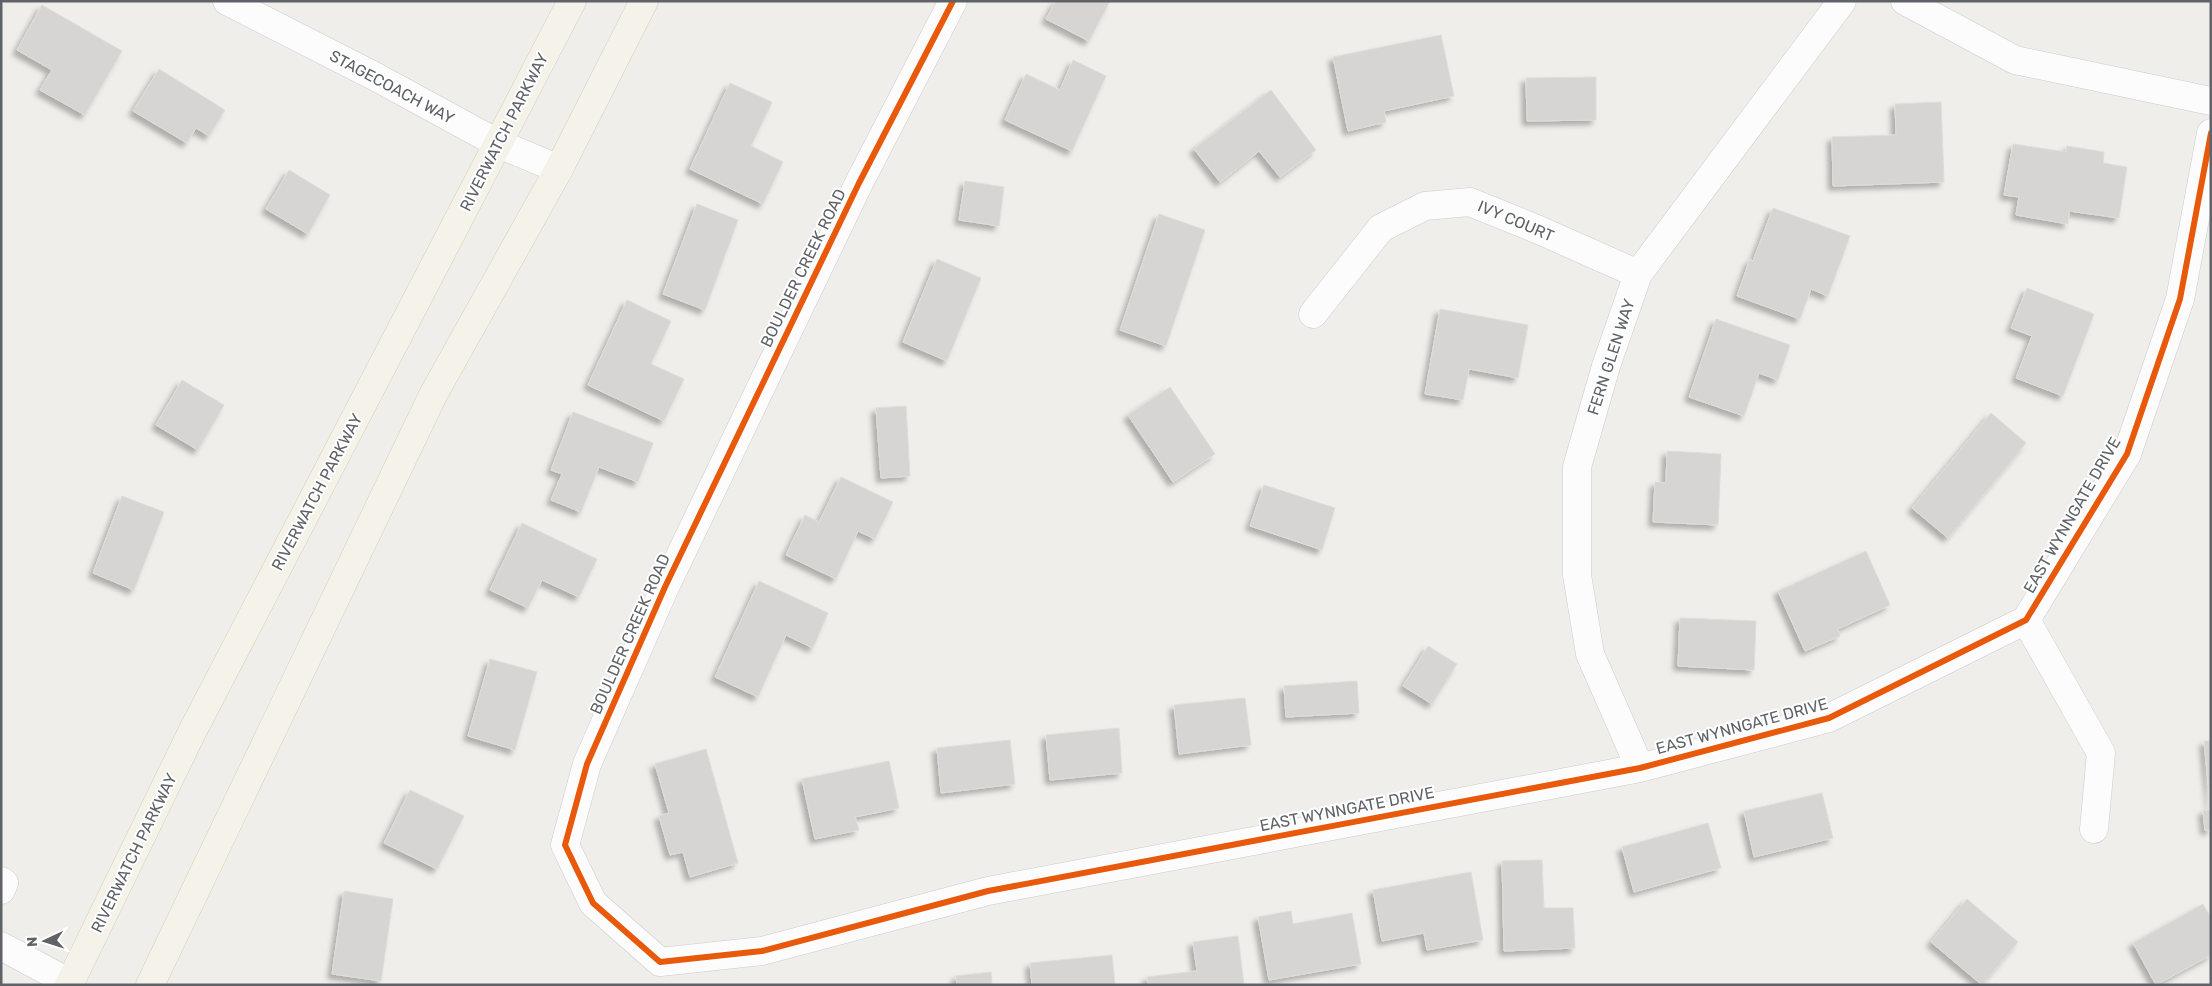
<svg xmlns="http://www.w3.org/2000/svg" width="2212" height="986" font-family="Rubik,sans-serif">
  <defs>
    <filter id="shadow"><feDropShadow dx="-4.5" dy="4.5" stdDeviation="2.5" flood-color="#0004"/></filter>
  </defs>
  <rect width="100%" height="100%" fill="#efeeea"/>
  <path fill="#d6d5d3" stroke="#deddd9" filter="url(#shadow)" d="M1056,1H1110L1089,41L1046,19Z
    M42,5L122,51L85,115L40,90L52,70L17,50Z
    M1441,35L1454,96L1384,111L1386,122L1348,131L1333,57Z
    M1073,60L1106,76L1072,151L1005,120L1026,74L1060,90Z
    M159,69L225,110L209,136L196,128L187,143L133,111Z
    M1596,77V120L1527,121L1526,78Z
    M730,83L772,102L751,146L783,162L763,204L690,169Z
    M1271,90L1316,150L1280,177L1259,151L1220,182L1194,149Z
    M1941,102L1944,182L1833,186L1832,137L1896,135L1895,104Z
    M2013,144L2066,152L2067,146L2104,152L2103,163L2127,167L2119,218L2069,211L2068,224L2016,215L2019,197L2004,195Z
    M289,170L330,195L308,234L266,209Z
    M965,181L1004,187L999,226L959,220Z
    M697,204L738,220L705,310L663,294Z
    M1773,208L1850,236L1828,296L1811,289L1800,319L1737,296L1750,259L1753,261Z
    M1159,214L1205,230L1166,346L1120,330Z
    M937,259L981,278L947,361L903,342Z
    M2027,288L2094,314L2063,396L2016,378L2032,336L2011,328Z
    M627,300L671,321L651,364L684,379L664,421L588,385Z
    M1440,309L1528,325L1518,378L1469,369L1463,400L1425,394Z
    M1716,319L1790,345L1778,380L1759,373L1744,416L1689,397Z
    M182,380L224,405L198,450L156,425Z
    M1170,387L1215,454L1173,482L1128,415Z
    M906,406L910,476L881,478L876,408Z
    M573,412L653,443L638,482L599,467L581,512L551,500L562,474L551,470Z
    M1991,413L2026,443L1948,538L1912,508Z
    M1667,451L1721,454L1718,525L1653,522L1655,482L1666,483Z
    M841,477L893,502L875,539L858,531L836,579L786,555L805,515L819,522Z
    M1264,485L1335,508L1322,550L1250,526Z
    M122,496L164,512L134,590L93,573Z
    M522,523L597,559L579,597L542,580L528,608L490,590Z
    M1866,551L1890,605L1838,629L1840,636L1805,651L1778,591Z
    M759,581L828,613L813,648L786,635L758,697L715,677Z
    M1680,618L1756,621L1754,670L1678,666Z
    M1428,646L1457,664L1432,704L1403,686Z
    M490,659L537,672L515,750L468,736Z
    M1357,681L1359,713L1286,717L1284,686Z
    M1245,698L1251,745L1179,754L1174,705Z
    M1119,728L1122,773L1050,780L1046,735Z
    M1010,740L1015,784L941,793L937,748Z
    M2204,741H2211V830H2205L2203,810H2211Z
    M706,749L738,863L690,877L683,852L670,855L659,816L669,813L655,764Z
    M889,761L899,808L855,817L859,830L815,839L802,779Z
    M410,790L464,816L437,869L384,843Z
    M1822,793L1833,838L1754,857L1744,811Z
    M1708,823L1721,868L1634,892L1622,847Z
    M1542,860L1544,908H1573L1575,948L1504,951L1502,861Z
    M1471,872L1483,940L1427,950L1424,933L1382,941L1373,890Z
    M344,891L393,899L381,981L332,974Z
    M1967,899L2018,942L1982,985L1931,942Z
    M2203,904L2211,918V955L2156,985L2133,943Z
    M1291,911L1293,924L1352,913L1361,964L1269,980L1258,917Z
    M1238,936L1244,985H1148L1147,977L1197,971L1193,942Z
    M1112,955L1115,985H1032L1030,963Z
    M991,972L992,985H957L956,976Z"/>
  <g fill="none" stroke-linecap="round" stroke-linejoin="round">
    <g stroke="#cbcccc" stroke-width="29">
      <path id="minor" d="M227,1L376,77L499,144L559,169
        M953,1L859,183L665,587L587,764L565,845L593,903L660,962L762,951L988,891L1640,768L1829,718L2026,620L2127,454L2180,299L2211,133
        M1905,1L2015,60L2211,101
        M1313,314L1381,228L1425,206L1470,202L1539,230L1638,274
        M2026,620L2101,753L2094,829
        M1640,768L1590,654L1577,575V467L1606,366L1638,274L1842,1
        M1,881L4,883L1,890
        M1,946L70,983"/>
    </g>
    <g stroke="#d7ceb8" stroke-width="29">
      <path id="major" d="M69,985L191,734L572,1
        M150,985L433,395L559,169L644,1"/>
    </g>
    <use href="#minor" stroke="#fdfcfc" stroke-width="28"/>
    <use href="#major" stroke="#f4f2e9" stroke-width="28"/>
    <g stroke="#fff" stroke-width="9">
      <path id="cycleway" d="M953,1L859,183L665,587L587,764L565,845L593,903L660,962L762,951L988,891L1640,768L1829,718L2026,620L2127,454L2180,299L2211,133"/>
    </g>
    <use href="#cycleway" stroke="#e8590c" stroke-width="6"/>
  </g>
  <g text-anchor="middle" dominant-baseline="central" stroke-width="4" stroke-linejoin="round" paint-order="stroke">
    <g font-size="16" fill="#5f6368" stroke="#fff">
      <text transform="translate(392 87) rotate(28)">STAGECOACH WAY</text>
      <text transform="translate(504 132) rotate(-63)">RIVERWATCH PARKWAY</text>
      <text transform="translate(1516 221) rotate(23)">IVY COURT</text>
      <text transform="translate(803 268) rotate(-64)">BOULDER CREEK ROAD</text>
      <text transform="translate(1611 357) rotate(-72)">FERN GLEN WAY</text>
      <text transform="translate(317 492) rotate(-62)">RIVERWATCH PARKWAY</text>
      <text transform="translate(2072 515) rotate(-60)">EAST WYNNGATE DRIVE</text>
      <text transform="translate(630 634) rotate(-66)">BOULDER CREEK ROAD</text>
      <text transform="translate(1742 726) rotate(-15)">EAST WYNNGATE DRIVE</text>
      <text transform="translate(1347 809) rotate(-11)">EAST WYNNGATE DRIVE</text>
      <text transform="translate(134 853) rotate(-64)">RIVERWATCH PARKWAY</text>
    </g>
  </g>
  <rect width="2212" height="986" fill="none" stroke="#5f6368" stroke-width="5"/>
  <g transform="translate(45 941) rotate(266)" stroke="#ffffff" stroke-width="4" paint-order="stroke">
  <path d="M0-4L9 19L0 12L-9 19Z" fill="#5f6368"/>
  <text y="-8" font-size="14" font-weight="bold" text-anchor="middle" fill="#5f6368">N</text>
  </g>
</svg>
